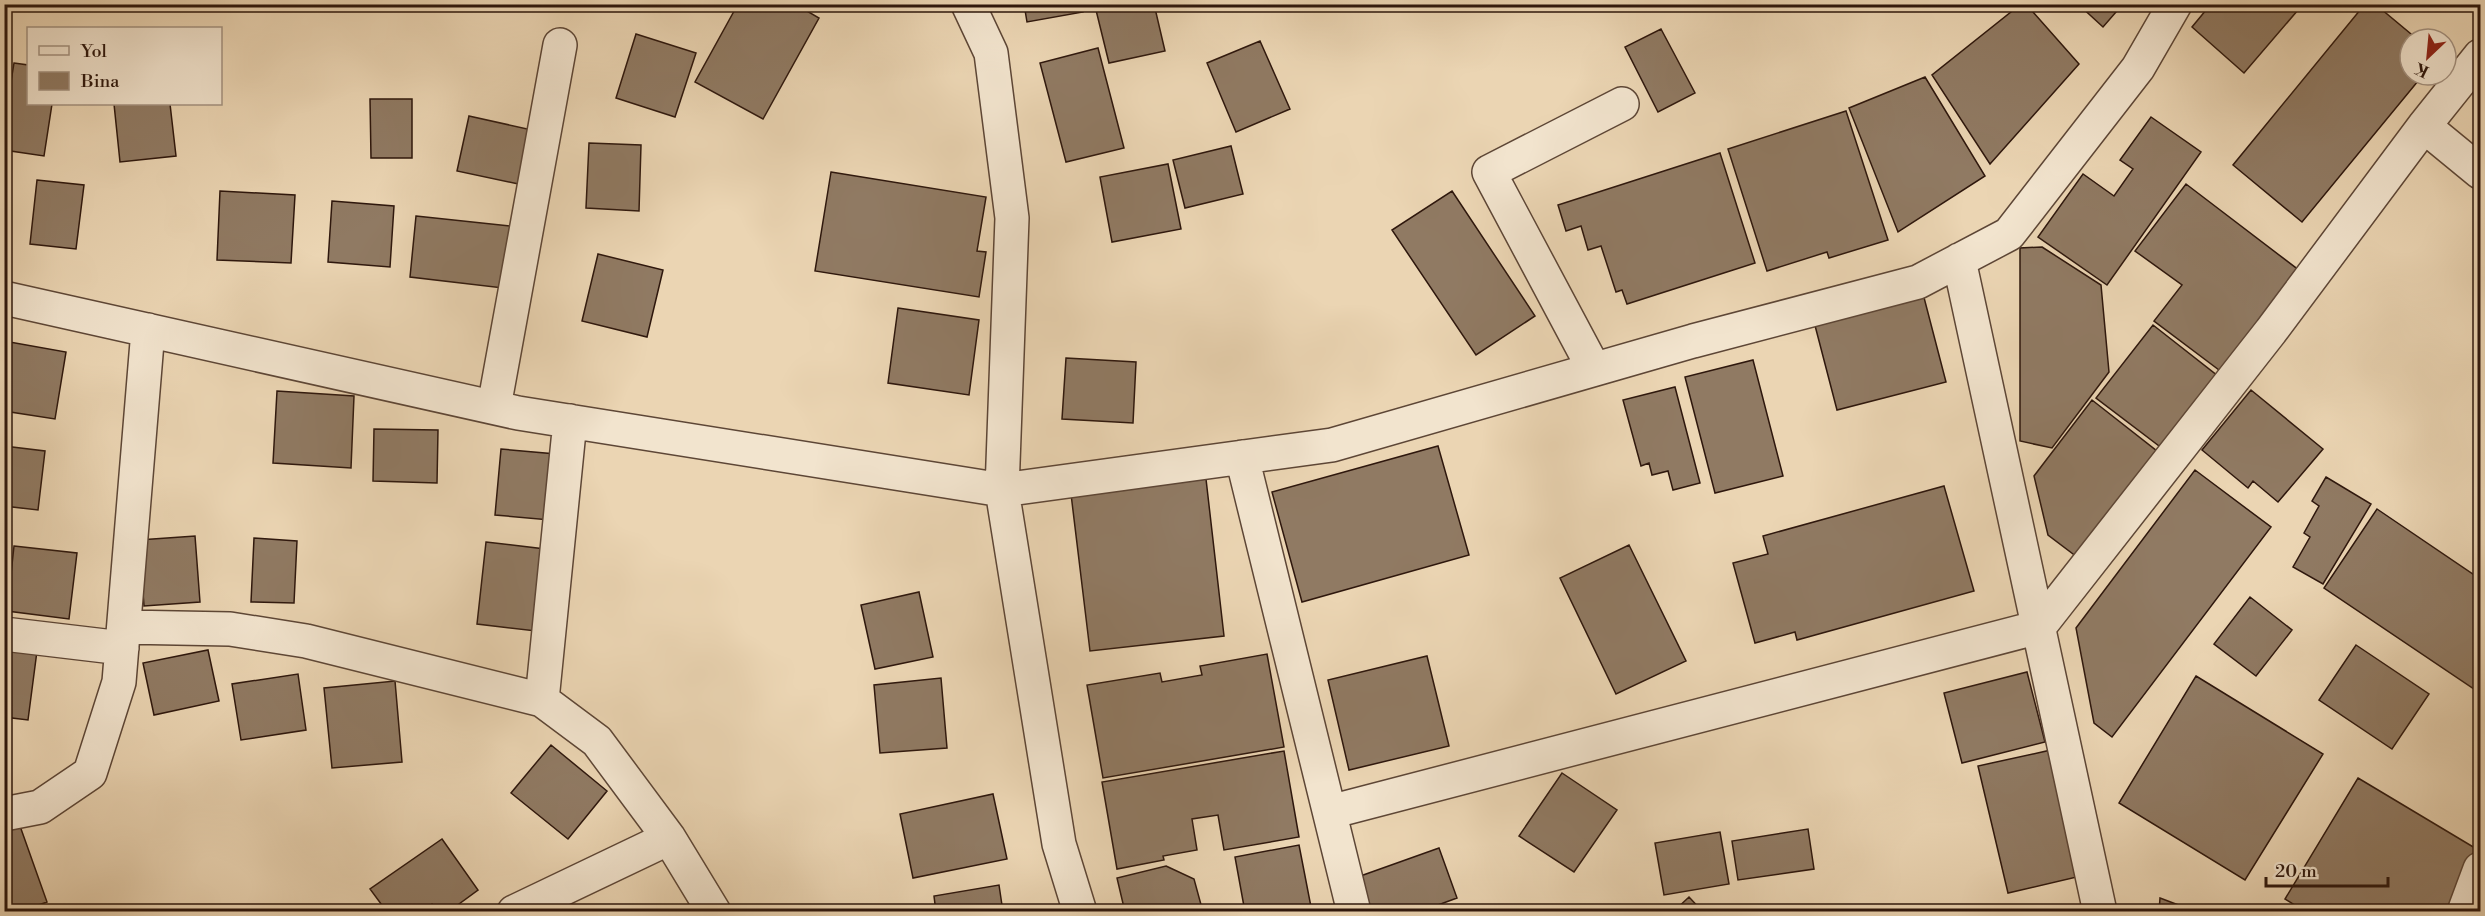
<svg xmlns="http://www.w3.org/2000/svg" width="2485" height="916" font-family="'Libre Bodoni',serif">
  <rect width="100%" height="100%" fill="#ebd5b3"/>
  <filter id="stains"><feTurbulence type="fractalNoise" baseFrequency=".00333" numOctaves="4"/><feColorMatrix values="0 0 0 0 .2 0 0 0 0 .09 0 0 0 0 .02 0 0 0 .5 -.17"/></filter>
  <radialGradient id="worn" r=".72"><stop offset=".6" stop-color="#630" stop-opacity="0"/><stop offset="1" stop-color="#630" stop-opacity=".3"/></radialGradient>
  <path fill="#907a63" stroke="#2e170d" stroke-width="1.5" d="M738,4H795L819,18L763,119L695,82Z
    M1024,4H1081L1083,12L1027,22Z
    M1102,4H1154L1165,51L1109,63L1095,6Z
    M2021,4H2026L2079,64L1990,164L1932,75Z
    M2078,4H2123L2103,27Z
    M2211,4H2292L2298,10L2244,73L2192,27Z
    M2365,4H2375L2417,39H2410V75H2423L2302,222L2233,165Z
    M1661,29L1695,93L1658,112L1625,47Z
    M636,34L696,53L675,117L616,98Z
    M1260,41L1290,109L1236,132L1207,63Z
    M1098,48L1124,148L1066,162L1040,63Z
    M14,63L28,65V104H52L44,156L4,150V126Z
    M1925,77L1985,176L1898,232L1849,108Z
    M370,99H412V158H371Z
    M114,104H170L176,156L120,162Z
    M1846,111L1888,240L1829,258L1827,252L1767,271L1728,149Z
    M469,116L541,132L528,186L457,171Z
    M2151,117L2201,152L2107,285L2038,237L2083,174L2114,196L2133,169L2120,160Z
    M589,143L641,145L639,211L586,208Z
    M1231,146L1243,194L1185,208L1173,160Z
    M1720,153L1755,263L1627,304L1622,290L1616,292L1601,246L1588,250L1581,226L1566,231L1558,205Z
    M1168,164L1181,229L1112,242L1100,177Z
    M831,172L986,197L977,251L986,252L979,297L815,271Z
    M37,180L84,185L76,249L30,244Z
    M2186,184L2304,274L2227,376L2154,321L2182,285L2135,251Z
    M220,191L295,195L291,263L217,260Z
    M1452,191L1535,316L1476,355L1392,230Z
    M332,201L394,206L390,267L328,262Z
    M416,216L510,226L503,288L410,277Z
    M2042,247L2101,285L2109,372L2052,448L2020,441V248Z
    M598,254L663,270L647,337L582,321Z
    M1921,286L1946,382L1837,410L1812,314Z
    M898,308L979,320L969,395L888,383Z
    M2153,325L2223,380L2167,452L2096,398Z
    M4,341L66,352L55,419L4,411Z
    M1066,358L1136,362L1133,423L1062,419Z
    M1753,360L1783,476L1715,493L1685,377Z
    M1675,387L1700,483L1673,490L1668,471L1652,475L1649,463L1641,466L1623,400Z
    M2251,390L2323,449L2278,502L2253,481L2248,488L2202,450Z
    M277,391L354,396L351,468L273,463Z
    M2092,400L2162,455L2081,560L2048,535L2034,476Z
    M374,429L438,430L437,483L373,481Z
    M4,446L45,451L38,510L4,506Z
    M1438,446L1469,555L1302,602L1272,492Z
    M501,449L556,454L550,520L495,515Z
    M2195,470L2271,527L2112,737L2094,723L2076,628Z
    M2326,477L2371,504L2323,584L2293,567L2310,537L2304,533L2319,506L2312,501Z
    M1206,479L1224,636L1090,651L1071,494Z
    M1944,486L1974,591L1797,640L1795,632L1755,643L1733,563L1768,554L1763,536Z
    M2377,509L2480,579V693L2324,588Z
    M195,536L200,602L144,606L139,540Z
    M254,538L297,541L294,603L251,602Z
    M486,542L545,549L536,631L477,624Z
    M1629,545L1686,661L1616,694L1560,578Z
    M14,546L77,553L69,619L7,611Z
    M919,592L933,657L875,669L861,605Z
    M2250,597L2292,630L2256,676L2214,644Z
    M2356,645L2429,694L2392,749L2319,700Z
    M4,647L37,651L28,720L4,717Z
    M208,650L219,701L154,715L143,663Z
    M1267,654L1284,747L1103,778L1087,685L1160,673L1162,682L1202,675L1200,666Z
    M1427,656L1449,746L1349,770L1328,680Z
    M2027,672L2045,742L1962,763L1944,693Z
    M298,674L306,730L241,740L232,684Z
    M2196,676L2323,754L2245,880L2119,803Z
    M941,678L947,748L880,753L874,685Z
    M395,681L402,762L332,768L324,688Z
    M551,745L607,791L568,839L511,793Z
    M2051,750L2081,876L2008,893L1978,766Z
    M1284,751L1299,837L1224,850L1218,815L1192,819L1197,850L1163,856L1164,860L1117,869L1102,782Z
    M1562,773L1617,810L1574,872L1519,836Z
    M2358,778L2480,851V857L2447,912H2306L2285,899Z
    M993,794L1007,859L913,878L900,814Z
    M20,826L47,902L19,912H4V831Z
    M1808,829L1814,869L1738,880L1732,841Z
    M1720,832L1729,884L1664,895L1655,843Z
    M442,839L478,890L448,912H437L432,904L422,912H387L370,889Z
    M1299,845L1312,912H1245L1235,857Z
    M1439,848L1457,898L1419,912H1364L1352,879Z
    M1166,866L1194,879L1203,912H1125L1117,878Z
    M999,885L1003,912H936L934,896Z
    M1689,897L1703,912H1673Z
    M2160,898L2197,912H2159Z"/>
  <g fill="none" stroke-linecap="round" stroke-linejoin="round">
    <g stroke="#5d4636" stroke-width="36">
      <path id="minor" d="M968,4L991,53L1012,218L1002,490L1059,844L1080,912
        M2424,126L2480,172
        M1959,260L2100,912
        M4,298L518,413L1002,490L1332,445L1693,341L1918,282L2009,234L2138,68L2175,4
        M1594,369L1489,172L1622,104
        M494,407L560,45
        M1242,457L1354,912
        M124,627L230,629L306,641L542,700L597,741L669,838L714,912
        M4,634L122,648
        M542,700L570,421
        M1330,812L2039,627L2271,331L2424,126L2480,56
        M4,814L40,807L90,773L119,682L148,330
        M514,912L669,838
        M2464,912L2480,869"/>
    </g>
    <use href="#minor" stroke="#f2e4ce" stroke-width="33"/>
  </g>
  <rect width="2485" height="916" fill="none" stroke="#ebd5b3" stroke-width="24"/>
  <rect x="6" y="6" width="2473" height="904" fill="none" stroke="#2e170d" stroke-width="3"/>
  <rect x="12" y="12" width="2461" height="892" fill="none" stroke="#2e170d" stroke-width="1.5"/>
  <rect x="27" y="27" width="195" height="78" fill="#f2e4ce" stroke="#a49281" stroke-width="1.5"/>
  <rect x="39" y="46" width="30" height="9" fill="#f2e4ce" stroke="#a49281" stroke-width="1.5"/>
  <text x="81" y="57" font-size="18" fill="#2e170d">Yol</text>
  <rect x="39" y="72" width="30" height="18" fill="#907a63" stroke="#a49281" stroke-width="1.5"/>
  <text x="81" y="87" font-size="18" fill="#2e170d">Bina</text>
  <g transform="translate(2428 57) rotate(206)"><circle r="28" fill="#f2e4ce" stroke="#a49281" stroke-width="1.5"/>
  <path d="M0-4.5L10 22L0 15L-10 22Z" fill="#8f2418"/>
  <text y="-9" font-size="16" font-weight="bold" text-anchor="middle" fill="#2e170d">K</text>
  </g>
  <path d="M2266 877v9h122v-9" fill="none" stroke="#2e170d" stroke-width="3"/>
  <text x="2275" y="877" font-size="18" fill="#2e170d" stroke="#f2e4ce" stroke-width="4.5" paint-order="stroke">20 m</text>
  <rect width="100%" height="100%" filter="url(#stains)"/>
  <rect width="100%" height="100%" fill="url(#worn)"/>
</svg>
